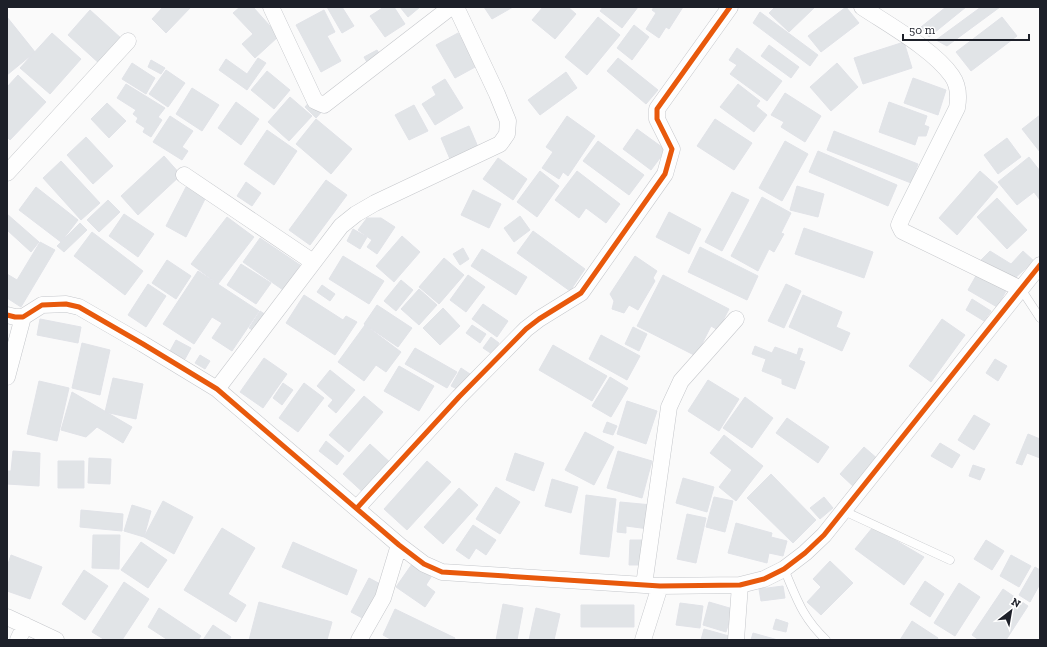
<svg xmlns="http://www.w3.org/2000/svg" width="1047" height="647" font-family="'Zilla Slab',serif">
  <rect width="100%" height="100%" fill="#fafafa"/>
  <path fill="#e1e4e7" stroke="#e1e3e8" d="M163,7H191L166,33L152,19Z
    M240,7H253L279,36L255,58L242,44L253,34L233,13Z
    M327,7H342L354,26L342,33Z
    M384,7H394L405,24L385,37L370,16Z
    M400,7H420L408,17Z
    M484,7H513L492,19Z
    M543,7H568L576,14L555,39L532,20Z
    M603,7H638L622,28L600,11Z
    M654,7H683L669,29L666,27L659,38L646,29L656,13L652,10Z
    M775,7H815L789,32L769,13Z
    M846,7L859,23L821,52L808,36Z
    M946,7H966L929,37L921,27Z
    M981,7H1000L947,46L936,40Z
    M90,10L123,40L101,65L68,35Z
    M324,10L335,32L327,36L341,61L321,72L296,25Z
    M760,12L818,55L810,66L753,23Z
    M7,17L35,52L7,75Z
    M598,17L620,35L587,75L565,57Z
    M1002,17L1017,36L971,71L956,52Z
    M634,25L649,37L632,60L617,48Z
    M52,33L81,59L50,94L20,68Z
    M458,33L477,66L455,78L436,45Z
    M904,42L912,68L863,84L854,58Z
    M769,45L799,67L791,78L761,56Z
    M737,48L782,81L767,101L730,74L737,65L729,60Z
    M377,50L381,56L368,64L364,57Z
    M258,58L266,63L247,90L219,70L226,59L247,74Z
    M618,58L658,90L646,104L607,71Z
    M151,60L165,68L161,74L148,67Z
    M132,63L155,78L146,94L122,79Z
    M837,63L858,87L831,111L810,87Z
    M166,70L185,83L168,107L149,94Z
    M267,71L290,90L274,109L251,90Z
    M566,72L577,88L540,115L528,100Z
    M18,75L46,102L10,140L7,137V87Z
    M913,78L946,90L938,115L904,103Z
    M445,79L463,108L435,125L422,104L436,95L432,87Z
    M126,84L165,108L158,117L162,120L151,137L143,132L145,128L136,122L138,118L133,114L136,110L117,98Z
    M738,84L760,101L756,106L767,115L754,132L720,107Z
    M192,88L219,105L202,131L176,114Z
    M785,93L821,116L805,142L781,127L784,122L771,115Z
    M290,97L312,116L289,141L268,122Z
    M312,99L324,109L316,118L305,107Z
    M236,102L259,119L241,145L218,128Z
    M889,102L927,116L924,125L929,127L926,136H918L915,145L879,132Z
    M107,103L126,121L109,138L91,119Z
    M414,105L428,131L409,140L395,115Z
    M1040,115V152L1022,129Z
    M170,116L193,131L182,147L188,151L182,160L153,142Z
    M567,116L595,136L568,176L563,172L559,179L542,168L553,152L546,147Z
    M316,119L352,149L331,174L296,144Z
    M715,119L752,143L734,170L697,146Z
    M469,126L478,147L450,159L441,138Z
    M637,129L666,150L651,170L623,149Z
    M267,130L297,151L274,185L244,164Z
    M834,131L918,164L911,183L827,150Z
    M86,137L113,166L93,184L67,155Z
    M1007,138L1021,157L998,174L984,155Z
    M598,141L644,175L629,195L583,161Z
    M785,141L808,154L782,201L759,188Z
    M818,151L897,185L888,206L809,172Z
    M164,156L181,175L138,215L121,196Z
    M1029,157L1040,171V200L1034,192L1017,205L998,182Z
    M498,158L527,179L513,200L483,179Z
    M61,161L100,203L81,220L43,178Z
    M540,171L559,186L537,217L517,202Z
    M577,171L620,204L606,223L586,208L579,218L555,200Z
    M980,171L998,187L957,235L939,218Z
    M326,180L347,195L310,245L289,230Z
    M246,182L261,193L252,206L237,196Z
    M797,186L824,194L818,217L790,210Z
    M36,187L78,220L61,242L19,210Z
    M186,187L206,197L186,237L166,226Z
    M473,190L501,204L489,228L461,215Z
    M732,192L749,200L722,251L705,242Z
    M762,197L791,213L781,233L784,234L774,252L769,249L758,271L731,256Z
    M997,198L1027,230L1007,249L977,217Z
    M108,200L120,212L99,232L87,220Z
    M669,212L701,229L689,254L656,237Z
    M7,214L39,242L31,252L7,230Z
    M124,214L154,234L138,257L109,236Z
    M520,216L530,230L514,242L504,228Z
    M227,217L254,237L218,284L191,264Z
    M367,218H381L395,227L377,254L367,247L372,240L358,230Z
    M80,223L87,230L64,252L57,246Z
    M804,228L873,252L864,278L795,254Z
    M353,229L367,237L360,249L347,241Z
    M533,231L585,269L570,291L517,253Z
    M92,232L143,271L125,295L74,256Z
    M402,236L420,252L394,282L376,266Z
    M260,238L300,265L283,290L243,262Z
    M40,242L55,250L21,307L7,298V274L17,280Z
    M700,247L758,276L747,300L688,272Z
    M463,248L469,259L460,265L453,254Z
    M482,249L527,277L516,295L471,266Z
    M990,251L1011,264L1023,251L1034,261L1014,279L981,260Z
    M343,256L384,281L369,304L329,279Z
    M635,256L657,271L653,278L655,281L638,310L629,305L624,313L612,309L614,301L610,294Z
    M444,258L464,275L439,304L419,287Z
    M167,260L191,276L176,299L152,283Z
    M241,264L271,283L256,304L227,285Z
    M198,271L259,311L232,351L212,338L222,323L212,317L194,344L163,324Z
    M977,274L1006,291L997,307L968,290Z
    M468,275L485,287L466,312L450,300Z
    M663,275L729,309L718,330L711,326L696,356L637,326Z
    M401,280L413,290L396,311L384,301Z
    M148,284L166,296L146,327L128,315Z
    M786,284L801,291L784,328L768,321Z
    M322,285L335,294L330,301L317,292Z
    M419,289L437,305L419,325L401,309Z
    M304,295L343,320L346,316L357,322L335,355L286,323Z
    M803,295L842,312L836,327L850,333L842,351L789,327Z
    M972,299L991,311L984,321L966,310Z
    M483,304L508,321L497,337L472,319Z
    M377,305L412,328L398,347L364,324Z
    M443,308L460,326L440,345L423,328Z
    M260,311L266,315L256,332L249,328Z
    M40,319L81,327L78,343L37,335Z
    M942,319L965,335L931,382L909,366Z
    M365,325L401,352L386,372L376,365L364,381L338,362Z
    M472,325L486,334L480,343L466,333Z
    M633,327L647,334L639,351L625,344Z
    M601,335L640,356L627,380L589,359Z
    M491,337L499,343L492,354L483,348Z
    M176,340L191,348L185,359L170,351Z
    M82,343L110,350L100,395L72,388Z
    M553,345L607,376L592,401L539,370Z
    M755,346L772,353L775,347L797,355L799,348L803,349L799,360L805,362L795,389L782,384V379L762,371L766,359L752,354Z
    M415,348L457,372L447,388L405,364Z
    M200,355L210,361L205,369L195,363Z
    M264,358L287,374L263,408L240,392Z
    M995,359L1007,366L998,381L986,373Z
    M399,366L434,386L419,411L384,391Z
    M461,368L470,374L461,391L451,386Z
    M330,370L355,390L336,413L328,406L333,400L317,386Z
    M610,377L628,388L611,417L592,406Z
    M113,378L143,384L136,419L105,412Z
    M708,380L739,399L719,431L688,411Z
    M39,381L69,388L57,441L27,434Z
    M283,383L293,390L282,405L273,398Z
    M304,383L324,398L298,432L279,418Z
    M72,392L132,427L123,443L97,427L86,437L61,430Z
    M364,396L383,412L349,452L329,435Z
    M745,397L773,418L752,448L723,428Z
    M627,401L657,411L646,444L617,434Z
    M974,415L990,424L974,450L958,440Z
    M787,418L829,447L818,463L776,433Z
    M607,422L617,426L613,435L603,432Z
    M585,432L614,447L594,485L565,470Z
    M1028,434L1040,439V458L1027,453L1022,465L1016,463Z
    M724,435L763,466L736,501L719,487L732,470L710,453Z
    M326,441L344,456L337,465L319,451Z
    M940,443L960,455L952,468L931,456Z
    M370,444L393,465L366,495L343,474Z
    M864,447L879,460L855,488L840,474Z
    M13,451L40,453L39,486L7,484V471H11Z
    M618,451L652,461L642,498L607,488Z
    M515,453L544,463L534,491L506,480Z
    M89,458L111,459L110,484L88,483Z
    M58,461H84V488H58Z
    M427,461L451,482L407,530L384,509Z
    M973,465L985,469L980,480L969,476Z
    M771,474L816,520L793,543L747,498Z
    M683,478L714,487L707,512L676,503Z
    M552,479L578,487L571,513L545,506Z
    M496,487L520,502L500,534L476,519Z
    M459,488L478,505L443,544L424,527Z
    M586,495L616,499L609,557L580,554Z
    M714,497L733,501L725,532L706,527Z
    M824,497L833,508L820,519L810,508Z
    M163,501L193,517L174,554L144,537Z
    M620,502L652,505L649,529L626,526V533L617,532Z
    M132,505L151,511L144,537L124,531Z
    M81,510L123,514L122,531L80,527Z
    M687,514L706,518L696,563L677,559Z
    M736,523L772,533L771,537L787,541L783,556L769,553L767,563L728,553Z
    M473,525L496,540L486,555L476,548L469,559L456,550Z
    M873,527L924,557L904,585L855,549Z
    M222,528L255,548L228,594L246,605L236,622L184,590Z
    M93,535H120L119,569L92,568Z
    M630,540H646L645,565H629Z
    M986,540L1004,551L992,570L974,559Z
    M141,542L167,560L148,588L121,570Z
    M293,542L357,570L347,595L282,567Z
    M11,555L42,567L30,599L7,591V567Z
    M1011,555L1031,566L1019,587L1000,576Z
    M830,561L853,583L821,615L807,602L821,587L813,579Z
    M412,564L431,577L426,585L435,592L425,607L396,587Z
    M1035,567L1040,570V584L1030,602L1019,595Z
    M84,570L108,586L85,620L62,604Z
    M369,578L384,586L366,620L351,612Z
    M925,581L944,594L930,617L910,604Z
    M124,582L149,599L122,640H105L92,632Z
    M959,583L980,597L955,636L934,623Z
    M783,586L785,598L761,601L759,589Z
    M1003,589L1028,606L1006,640H979L972,635Z
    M259,602L332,622L327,640H249Z
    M709,602L733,609L726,632L703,625Z
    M680,603L703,606L700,628L676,625Z
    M503,604L523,608L517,640H496Z
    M581,605H634V627H581Z
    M159,608L201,636L198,640H168L148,627Z
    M536,608L560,614L554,640H529Z
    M395,609L455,638L454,640H392L383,635Z
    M776,619L788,623L786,632L773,629Z
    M912,621L938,638L937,640H900Z
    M213,625L231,637L229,640H203Z
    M704,629L729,636L728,640H701Z
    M753,633L778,640H751Z"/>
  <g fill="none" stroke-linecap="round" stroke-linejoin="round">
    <g stroke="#c5c7cb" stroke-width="9">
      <path id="lane" d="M1021,289L1040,318
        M844,511L950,560
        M784,569C797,599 802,617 826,640"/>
    </g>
    <g stroke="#c5c7cb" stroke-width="17">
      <path id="street" d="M271,7L315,101L324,105L451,7
        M862,7C889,25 934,50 952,76C959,86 959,97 957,108L902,218L899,225L902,231L1021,289
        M7,173L128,41
        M184,175L313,262
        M7,315L15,317H23L42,305L66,304L79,307L143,344L217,389L399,545L424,564L442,572L660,586L740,585L764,579L784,569L805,553L824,535L1040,265
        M7,377L23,317
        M217,389L341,226L356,214L375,203L500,144L507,134L508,121L497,94L456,7
        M357,508L459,397L526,329L539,319L581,293L665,174L672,149L657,119V109L730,7
        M644,585L669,407L681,381L736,319
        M7,617L56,640
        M18,640L25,625
        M359,640L383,598L399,545
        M643,640L660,586
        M736,640L740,585"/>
    </g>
    <use href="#lane" stroke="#fefefe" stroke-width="8"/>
    <use href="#street" stroke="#fefefe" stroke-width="16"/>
    <g stroke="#fff" stroke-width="8">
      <path id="cycleway" d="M7,315L15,317H23L42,305L66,304L79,307L143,344L217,389L399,545L424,564L442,572L660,586L740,585L764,579L784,569L805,553L824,535L1040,265
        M357,508L459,397L526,329L539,319L581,293L665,174L672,149L657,119V109L730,7"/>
    </g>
    <use href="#cycleway" stroke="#e8590c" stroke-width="5"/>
  </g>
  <rect width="1047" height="647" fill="none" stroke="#1d2029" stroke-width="16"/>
  <g transform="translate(1011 611) rotate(31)" stroke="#ffffff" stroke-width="3" paint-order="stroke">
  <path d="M0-3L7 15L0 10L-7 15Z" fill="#1d2029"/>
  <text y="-6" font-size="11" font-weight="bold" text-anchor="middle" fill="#1d2029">N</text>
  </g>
  <path d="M903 34v6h126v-6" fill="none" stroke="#1d2029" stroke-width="2"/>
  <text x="909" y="34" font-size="12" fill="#1d2029" stroke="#ffffff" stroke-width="3" paint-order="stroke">50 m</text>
</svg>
